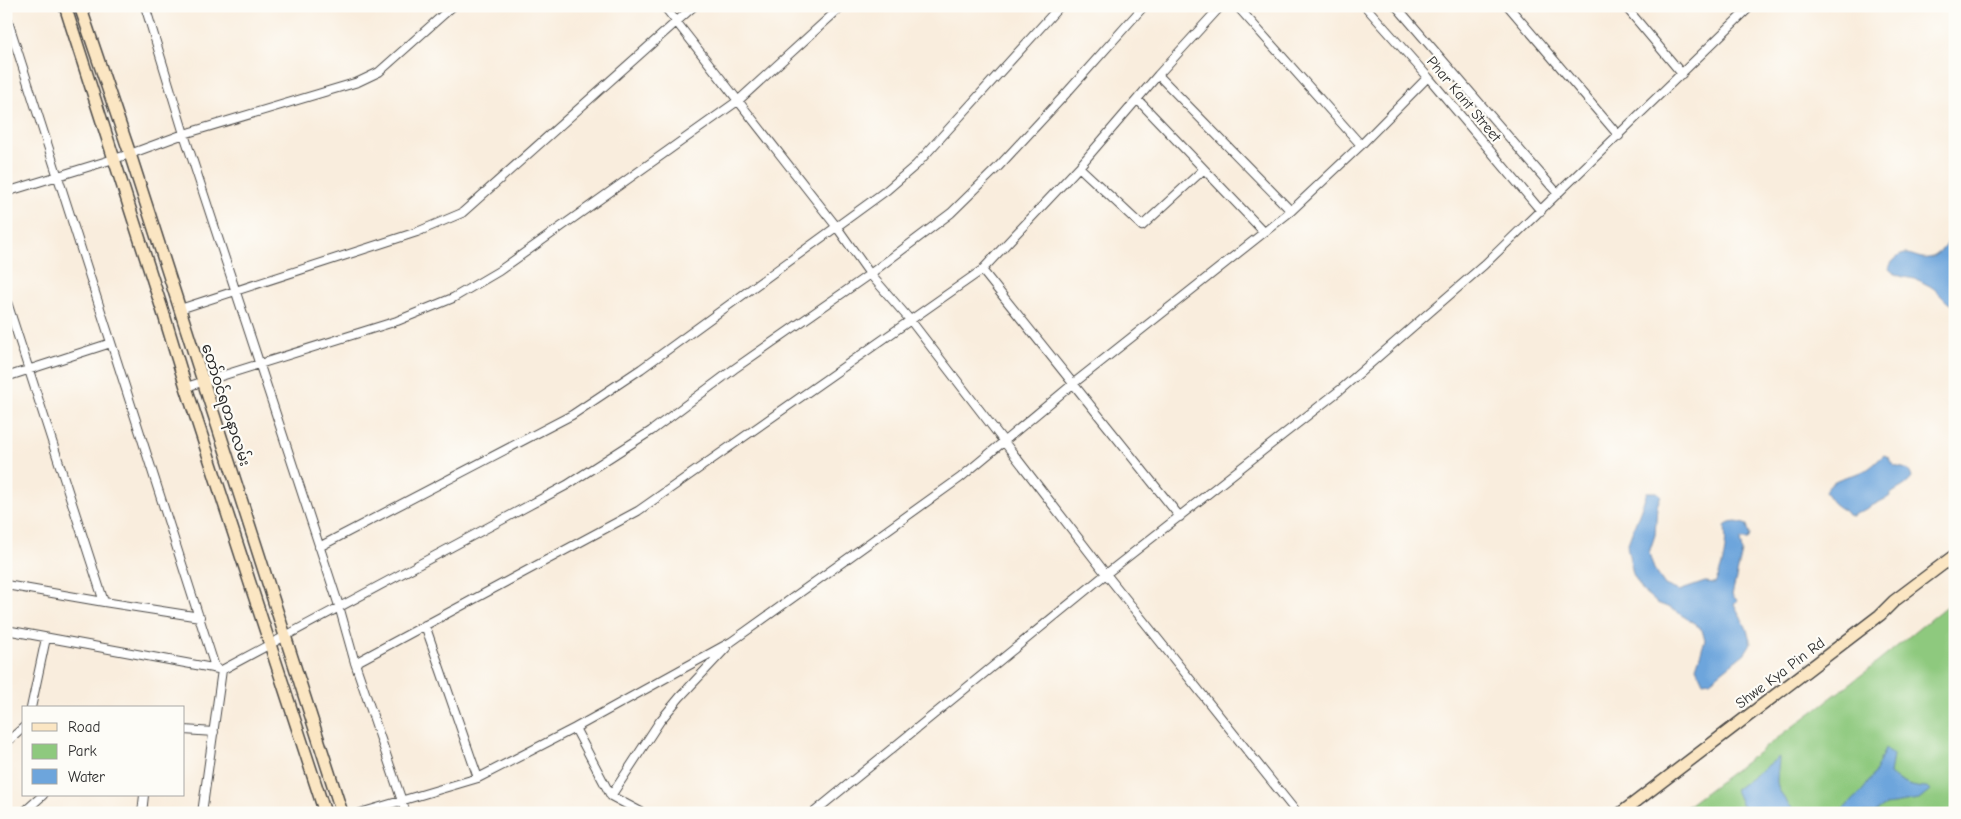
<svg xmlns="http://www.w3.org/2000/svg" width="1961" height="819" font-family="'Comic Neue','Noto Sans Myanmar',sans-serif">
  <rect width="100%" height="100%" fill="#fdfcf7"/>
  <filter id="ink" filterUnits="userSpaceOnUse"><feTurbulence type="fractalNoise" baseFrequency=".02" numOctaves="2"/><feDisplacementMap in="SourceGraphic" scale="10" xChannelSelector="R" yChannelSelector="G"/><feConvolveMatrix kernelMatrix="1 2 1 2 8 2 1 2 1" color-interpolation-filters="sRGB"/></filter>
  <filter id="wash" filterUnits="userSpaceOnUse"><feTurbulence type="fractalNoise" baseFrequency=".0096" numOctaves="4" result="noise"/><feDisplacementMap in="SourceGraphic" scale="20" xChannelSelector="R" yChannelSelector="G"/><feGaussianBlur stdDeviation="1.12" result="paint"/><feColorMatrix in="noise" values="0 0 0 0 0 0 0 0 0 0 0 0 0 0 0 0 0 1.4 0 .05"/><feComposite in="paint" operator="in"/></filter>
  <g filter="url(#wash)">
    <rect width="100%" height="100%" fill="#f9eddd"/>
    <path fill="#8ec97e" stroke="#5c7a54" d="M1955,599V813H1678L1868,670Z"/>
    <path fill="#6da5dc" stroke="#4c6884" d="M1955,227V306C1944,303 1940,292 1930,286C1925,284 1920,280 1915,279C1904,277 1897,277 1889,269C1891,262 1893,261 1898,257C1908,249 1917,260 1928,258C1941,257 1950,238 1955,227Z
      M1884,455L1889,457C1893,474 1908,461 1912,478C1904,489 1892,490 1889,497L1852,516L1848,515C1844,509 1842,510 1837,506C1832,503 1829,497 1825,492C1830,478 1848,477 1862,472C1870,469 1877,461 1884,455Z
      M1647,492H1657L1661,495L1657,506L1655,535L1649,553L1654,569L1665,585L1679,591L1705,582L1715,583C1724,565 1727,546 1725,526C1732,520 1739,522 1747,525L1750,535L1748,540H1740L1742,552L1732,595L1737,600L1734,604L1746,627L1751,643L1745,653L1710,681L1703,682L1696,667L1705,640L1702,630L1694,623L1670,608L1657,603L1643,591L1633,574L1627,546Z
      M1885,748L1893,755L1890,774C1900,783 1913,788 1927,788L1930,791L1919,800L1886,805L1874,813H1838C1865,792 1873,779 1885,748Z
      M1779,757C1779,765 1777,774 1777,782C1778,792 1790,809 1799,813H1741L1743,808L1735,790Z"/>
  </g>
  <g filter="url(#ink)">
    <g fill="none" stroke-linecap="round" stroke-linejoin="round">
      <g stroke="#4a4846" stroke-width="10">
        <path id="street" d="M145,6L184,134L339,606L355,663L406,813
          M664,6L836,226L870,274L911,321L1106,574L1297,813
          M1237,6L1361,145
          M1365,6L1428,77L1541,211
          M1396,6L1558,194
          M1508,6L1619,136
          M1625,6L1682,74
          M6,15L215,667
          M1158,75L1291,211
          M1138,100L1264,232
          M1079,167L1142,226L1203,170
          M6,192L130,154L184,134L358,82L379,72L453,6
          M982,270L1180,517
          M6,299L104,602
          M180,309L417,232L462,213L694,6
          M6,377L111,343
          M186,387L397,321L453,298L499,271L739,100L842,6
          M319,547L572,415L641,369L887,190L916,165L1060,6
          M6,585L104,602L200,617
          M425,625L478,778
          M6,630L218,669
          M355,663L638,511L982,270L1079,167L1158,75L1221,6
          M222,670L567,485L651,431L734,369L870,274L951,213L998,167L1062,98L1144,6
          M31,708L46,638
          M575,728L611,796L643,813
          M184,730L214,732
          M6,743L24,727
          M611,796L660,721L680,697L726,648
          M23,813L43,795
          M142,813L144,795
          M202,813L222,670
          M360,813L478,778L575,728L731,642L960,478L1074,383L1291,211L1361,145L1428,77
          M813,813L1106,574L1340,390L1484,265L1751,6"/>
      </g>
      <g stroke="#4a4846" stroke-width="14">
        <path id="secondary" d="M65,6L164,315L186,387L325,813
          M80,6L130,154L342,813
          M1621,813L1880,615L1894,601L1955,555"/>
      </g>
      <use href="#street" stroke="#fff" stroke-width="8"/>
      <use href="#secondary" stroke="#fbe6c3" stroke-width="11"/>
    </g>
  </g>
  <g text-anchor="middle" dominant-baseline="central" stroke-width="4.5" stroke-linejoin="round" paint-order="stroke">
    <g font-size="15" fill="#2b2b2b" stroke="#fdfcf7">
      <text transform="translate(1464 99) rotate(50)">Phar Kant Street</text>
      <text transform="translate(226 405) rotate(72)">တော်ဝင်ရတနာလမ်း</text>
      <text transform="translate(1780 673) rotate(-37)">Shwe Kya Pin Rd</text>
    </g>
  </g>
  <rect width="1961" height="819" fill="none" stroke="#fdfcf7" stroke-width="25"/>
  <rect x="22" y="706" width="162" height="90" fill="#fdfcf7" stroke="#a9a8a5"/>
  <rect x="32" y="723" width="25" height="8" fill="#fbe6c3" stroke="#a9a8a5"/>
  <text x="68" y="732" font-size="15" fill="#2b2b2b">Road</text>
  <rect x="32" y="744" width="25" height="15" fill="#8ec97e" stroke="#a9a8a5"/>
  <text x="68" y="756" font-size="15" fill="#2b2b2b">Park</text>
  <rect x="32" y="769" width="25" height="15" fill="#6da5dc" stroke="#a9a8a5"/>
  <text x="68" y="782" font-size="15" fill="#2b2b2b">Water</text>
</svg>
